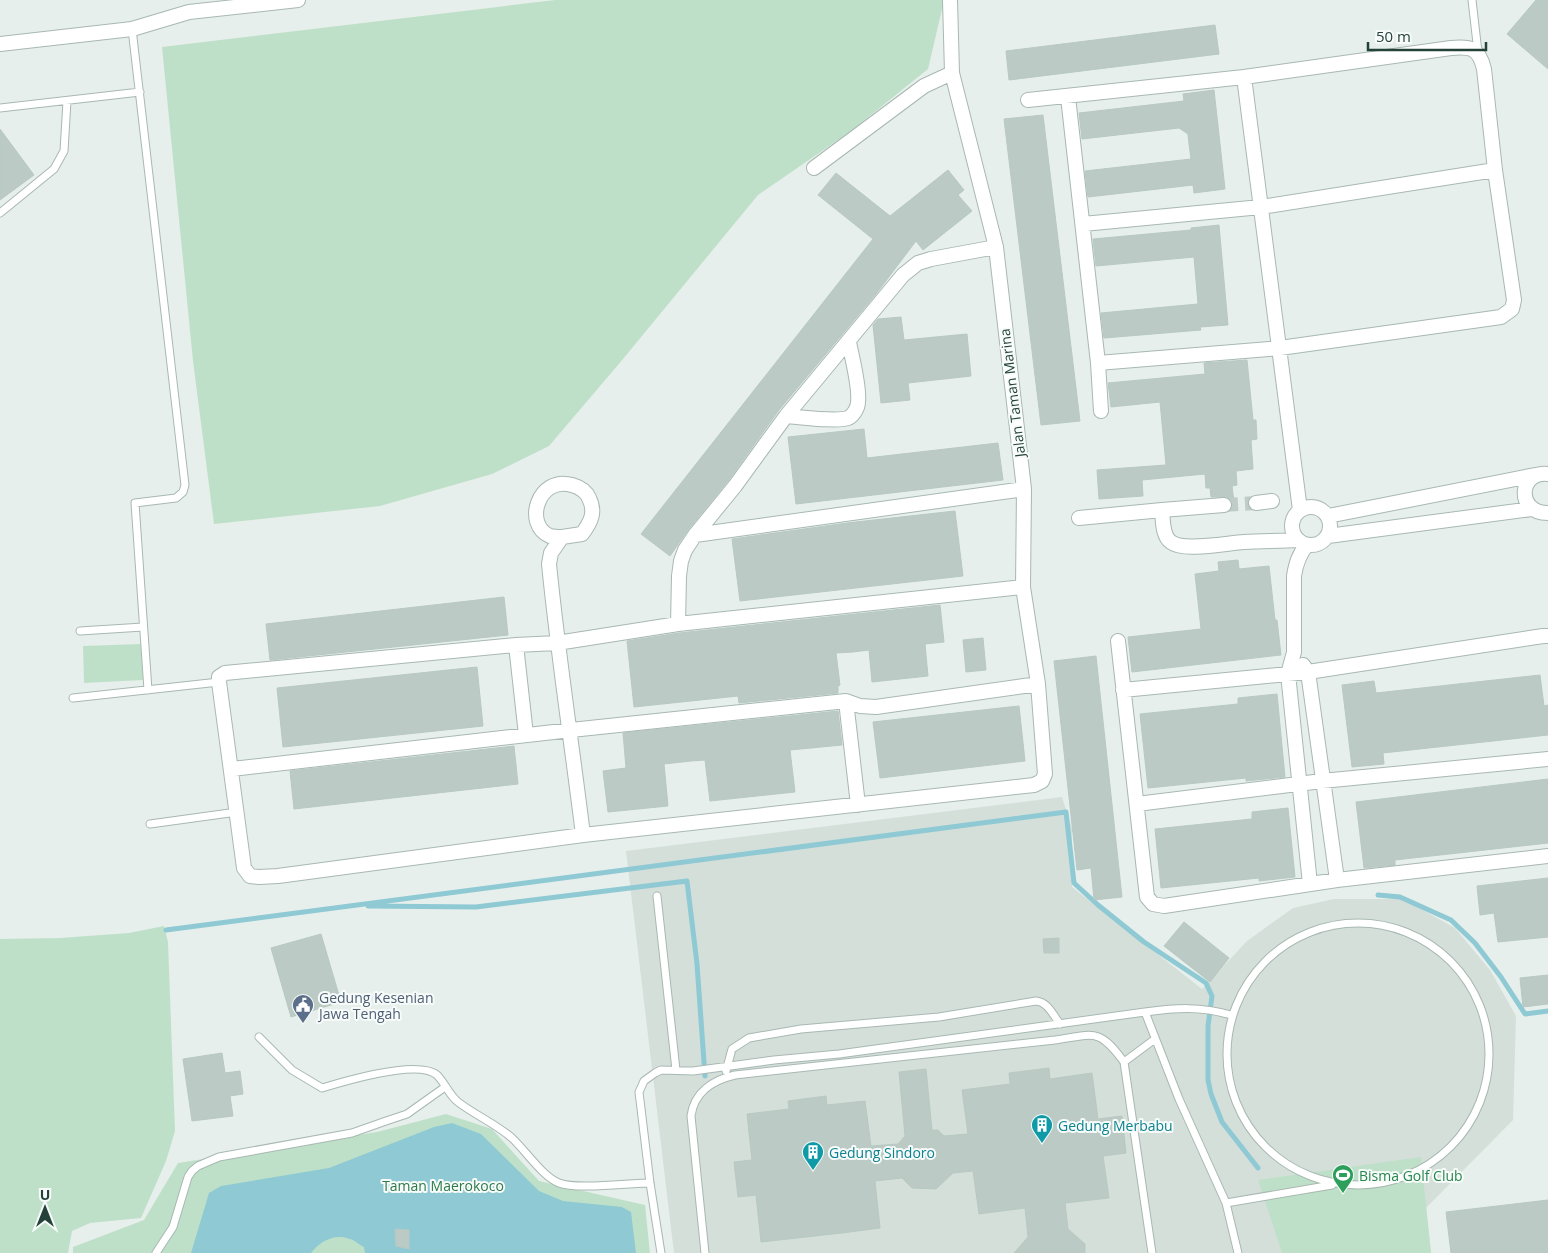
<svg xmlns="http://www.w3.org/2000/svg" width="1548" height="1253" font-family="'Open Sans',sans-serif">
  <rect width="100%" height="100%" fill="#e6efeb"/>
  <path fill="#d4dfda" d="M1062,797L1072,828V887L1202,989L1247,941L1293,908L1334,899H1403L1455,928L1490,970L1516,1016L1513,1120L1426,1208L1431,1253H674L626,851Z"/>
  <path fill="#bfe0c8" d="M555,0H942L943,5L928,69L851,131L758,195L623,359L549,446L492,474L380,506L214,524L193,361L162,47Z
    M141,644L143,680L84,683L83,646Z
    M164,926L168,942L175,1131L166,1161L141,1218L90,1223L72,1231L68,1253H0V939L60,938L129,933Z
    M446,1114L492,1129L539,1181L645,1205L650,1253H73V1247L144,1220L178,1163L377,1132Z
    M1421,1157L1431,1253H1282L1258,1180Z"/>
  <path fill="#8ec9d4" d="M452,1123L481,1134L539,1191L563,1201L622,1207L631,1212L636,1253H365L364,1247C359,1245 355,1240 350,1239C335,1233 320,1241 311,1253H191L209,1193L221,1186L329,1168L434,1127Z"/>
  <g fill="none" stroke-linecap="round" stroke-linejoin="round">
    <path stroke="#8ec9d4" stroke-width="5" d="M1378,895L1400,897L1451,920L1475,943L1501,977L1525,1014L1548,1011
      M368,906L476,907L687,881L697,964L705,1076
      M166,930L1066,812L1074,883L1098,905L1144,942L1206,983L1212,996L1208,1026V1080L1211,1094L1222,1122L1258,1168"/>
  </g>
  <path fill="#bbcac4" stroke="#b8c9c2" d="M1536,0H1548V69L1507,34Z
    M1215,25L1219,54L1009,80L1006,51Z
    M1214,90L1225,189L1194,193L1193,185L1088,197L1085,171L1191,159L1189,144L1188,134L1179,128L1082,139L1079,113L1184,101L1183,94Z
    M1043,115L1080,421L1041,425L1004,119Z
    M0,129L34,175L0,200Z
    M948,170L964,190L958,195L972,211L923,250L916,241L876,294L779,410L728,481L688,530L670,556L641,534L873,239L818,195L836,173L890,216Z
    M1219,225L1228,325L1200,327L1201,330L1104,338L1101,313L1198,304L1194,257L1096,266L1093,239L1191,230V228Z
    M901,317L904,340L967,334L971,376L908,383L910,400L881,403L873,325L878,319Z
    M1247,360L1253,420H1256L1257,439L1251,440L1253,469L1236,471L1237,485L1232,486L1234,502H1232L1227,497H1211L1210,488H1206L1205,474L1142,480L1143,496L1099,499L1097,470L1166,465L1160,402L1111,407L1108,383L1205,374L1204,363Z
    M864,429L867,458L998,443L1003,480L796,504L788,437Z
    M955,511L963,576L740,601L732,539L847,523Z
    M1238,560L1239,569L1269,566L1275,620H1277L1281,655L1132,672L1128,637L1201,629L1195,574L1219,571L1218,562Z
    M504,597L508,635L270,660L266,624Z
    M940,605L944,642L925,644L928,676L872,682L869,650L853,652L836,653L840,685L838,686V693L739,703L738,696L634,707L627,641L679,633Z
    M983,638L986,670L966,672L963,640Z
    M1096,656L1122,897L1094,900L1091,868L1077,870L1054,661Z
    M477,667L483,726L283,747L277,688Z
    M1540,675L1544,706L1548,705V735L1383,753L1384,764L1352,767L1342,685L1374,681L1376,693Z
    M1277,694L1285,777L1246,781V778L1148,788L1140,714L1238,704V698Z
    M1019,706L1025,761L880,778L873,722Z
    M838,711L842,745L790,750L795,792L710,801L705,760L691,761L664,764L668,806L608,812L603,771L626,768L623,733Z
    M514,746L518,784L294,809L290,771Z
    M1548,779V843L1395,860V865L1364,868L1356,802Z
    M1288,808L1295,877L1259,881V878L1161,888L1155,829L1252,819V812Z
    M1548,878V937L1498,942L1494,913L1480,915L1477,886Z
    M1184,922L1229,958L1210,982L1164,946Z
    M321,934L341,1002L291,1017L271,948Z
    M1059,938V953H1044L1043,939Z
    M1548,975V1004L1523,1007L1520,978Z
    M222,1053L225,1073L240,1071L243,1094L230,1096L233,1116L192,1121L183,1059Z
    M1049,1068L1050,1079L1092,1073L1098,1119L1122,1116L1126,1153L1103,1156L1109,1198L1065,1203L1068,1229L1085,1244V1253H1014L1028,1237L1025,1208L979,1214L973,1171L953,1173L936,1189L912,1188L902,1178L875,1181L880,1228L842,1233L761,1242L756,1195L738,1197L734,1162L752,1160L747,1114L789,1109L788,1101L826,1096L827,1105L865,1101L871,1146L898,1144L905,1136L899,1072L926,1069L932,1130H938L944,1136L968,1134L962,1090L1010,1084L1009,1073Z
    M1548,1200V1253H1451L1446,1212Z
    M395,1229L409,1230V1249L396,1246Z"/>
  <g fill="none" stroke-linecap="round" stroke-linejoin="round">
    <path stroke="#bfccc8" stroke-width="14" stroke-dasharray="14 7" stroke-linecap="butt" d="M1224,505L1256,503"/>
    <g stroke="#a8b8b2" stroke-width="9">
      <path id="service" d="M1472,0L1478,52
        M132,29L185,485L183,492L176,498L135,503L148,690
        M0,108L140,92
        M0,213L54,169L64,151L67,101
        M80,631L143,627
        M73,698L219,682
        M150,824L237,812
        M657,896L676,1070
        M1227 1054a131 131 0 1 1 262 0a131 131 0 1 1-262 0Z
        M1145,1012C1176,1008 1200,1006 1231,1015
        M259,1037L292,1070L322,1088C345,1081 418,1059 437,1075C445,1083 449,1095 458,1102C475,1115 496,1124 512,1138C526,1151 542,1176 559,1183C577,1190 629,1183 650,1183
        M726,1071L732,1049L749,1038L801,1029L939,1017L1036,1001C1048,1002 1053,1015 1060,1024
        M1226,1203L1332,1185
        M156,1253L173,1227L188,1177L192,1171L198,1166L219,1157L352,1133L386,1121L407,1114L445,1087
        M661,1253L650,1183L639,1092L644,1081L655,1073L661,1070L693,1071L774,1060L839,1054L1145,1012L1179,1099L1226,1203L1238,1253
        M705,1253L691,1116C694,1092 713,1080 735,1075L1055,1040C1095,1034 1099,1028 1124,1062
        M1152,1253L1124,1062L1155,1039"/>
    </g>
    <g stroke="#a8b8b2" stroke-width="16">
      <path id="minor" d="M950,0L952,73L996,247L1024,489L1023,587L1038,684L1045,774L1042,781L1034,785L583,835L278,876L259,877L250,876L244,868L219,682V677L225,673L516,645L557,643L678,624L1023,587
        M0,44L132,29L189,12L298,0
        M1068,97L1098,363L1101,411
        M1028,100L1244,77L1300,510
        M814,168L924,86L952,73
        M1083,224L1261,207L1495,170
        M1098,363L1280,348L1501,317L1512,309L1514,300L1495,170L1484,69C1479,48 1471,46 1451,48L1244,77
        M786,416C801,417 836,422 848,418C853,416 858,408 858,402C860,387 852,358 849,342
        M1548,474C1519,470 1515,513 1548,513
        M1256,503L1272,501
        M1292 526a19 19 0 1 1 38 0a19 19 0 1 1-38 0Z
        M1162,510L1224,505
        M1328,516L1535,475
        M1079,518L1162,510C1163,519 1162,536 1171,542C1183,552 1227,543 1244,542C1262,541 1280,541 1298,540
        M695,535L1024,489
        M1328,536L1532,509
        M562,537C558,537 554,537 550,536C523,525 538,475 572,485C579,487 586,491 589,498C596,512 591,522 582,534L562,537L551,553L549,564C558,655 572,745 583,835
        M1307,545C1299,554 1296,563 1294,576V652L1288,674L1310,884
        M678,624L679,576L681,561L685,550L695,535L735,486L786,416L903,275L918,263L931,259L996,247
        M1118,641L1147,897L1153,904L1164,906L1337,880L1548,856
        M516,645L526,735
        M1303,665L1308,672L1337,880
        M1123,690L1308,672L1543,636H1548
        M846,701L858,805
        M232,769L571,730L846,701L860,706L876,707L1038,684
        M1137,804L1322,781L1548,759"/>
    </g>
    <use href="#service" stroke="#fff" stroke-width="7"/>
    <use href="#minor" stroke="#fff" stroke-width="14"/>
  </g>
  <defs>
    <g id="civic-pin" transform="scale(1.125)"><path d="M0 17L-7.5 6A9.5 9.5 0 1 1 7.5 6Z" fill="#5c6f8a" stroke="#f7fbf9"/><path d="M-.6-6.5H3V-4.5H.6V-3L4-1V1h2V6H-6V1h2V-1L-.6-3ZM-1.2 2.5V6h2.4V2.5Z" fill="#fff"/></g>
    <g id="building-pin" transform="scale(1.125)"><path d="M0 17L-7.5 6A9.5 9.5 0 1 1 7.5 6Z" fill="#0f9aa8" stroke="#f7fbf9"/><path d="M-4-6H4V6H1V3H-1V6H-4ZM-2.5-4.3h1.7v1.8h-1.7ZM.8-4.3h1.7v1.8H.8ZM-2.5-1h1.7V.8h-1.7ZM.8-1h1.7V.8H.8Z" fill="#fff"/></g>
    <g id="stadium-pin" transform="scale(1.125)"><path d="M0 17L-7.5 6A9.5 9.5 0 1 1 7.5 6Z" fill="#2e9e5b" stroke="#f7fbf9"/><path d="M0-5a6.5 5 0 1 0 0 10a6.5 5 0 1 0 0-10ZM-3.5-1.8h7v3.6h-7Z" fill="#fff"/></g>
  </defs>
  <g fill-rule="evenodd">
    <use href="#civic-pin" x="303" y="1005"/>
    <use href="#building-pin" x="1042" y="1125"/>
    <use href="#building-pin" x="813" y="1152"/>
    <use href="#stadium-pin" x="1343" y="1175"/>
  </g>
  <g text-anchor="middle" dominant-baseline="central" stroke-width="4" stroke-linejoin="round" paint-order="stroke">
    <g font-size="14" fill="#24423a" stroke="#f7fbf9">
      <text transform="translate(1012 393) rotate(-97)">Jalan Taman Marina</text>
    </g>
    <g font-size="14" fill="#4e5e75" stroke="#f7fbf9" text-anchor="start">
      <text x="319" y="997">Gedung Kesenian<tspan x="319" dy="16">Jawa Tengah</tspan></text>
    </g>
    <g font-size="14" fill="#0d838f" stroke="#f7fbf9" text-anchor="start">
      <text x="1058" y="1125">Gedung Merbabu</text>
      <text x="829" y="1152">Gedung Sindoro</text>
    </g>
    <g font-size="14" fill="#27864d" stroke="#f7fbf9" text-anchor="start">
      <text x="1359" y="1175">Bisma Golf Club</text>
    </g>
    <g font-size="14" fill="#2d7a4b" stroke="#f7fbf9">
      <text x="443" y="1185">Taman Maerokoco</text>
    </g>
  </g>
  <g transform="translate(45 1208)" stroke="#f7fbf9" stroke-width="4" paint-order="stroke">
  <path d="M0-4L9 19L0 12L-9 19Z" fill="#24423a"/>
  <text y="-8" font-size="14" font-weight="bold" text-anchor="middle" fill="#24423a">U</text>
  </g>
  <path d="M1368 42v8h118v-8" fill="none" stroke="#24423a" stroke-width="2.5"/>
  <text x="1376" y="42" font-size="15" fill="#24423a" stroke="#f7fbf9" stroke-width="4" paint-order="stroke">50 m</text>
</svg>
